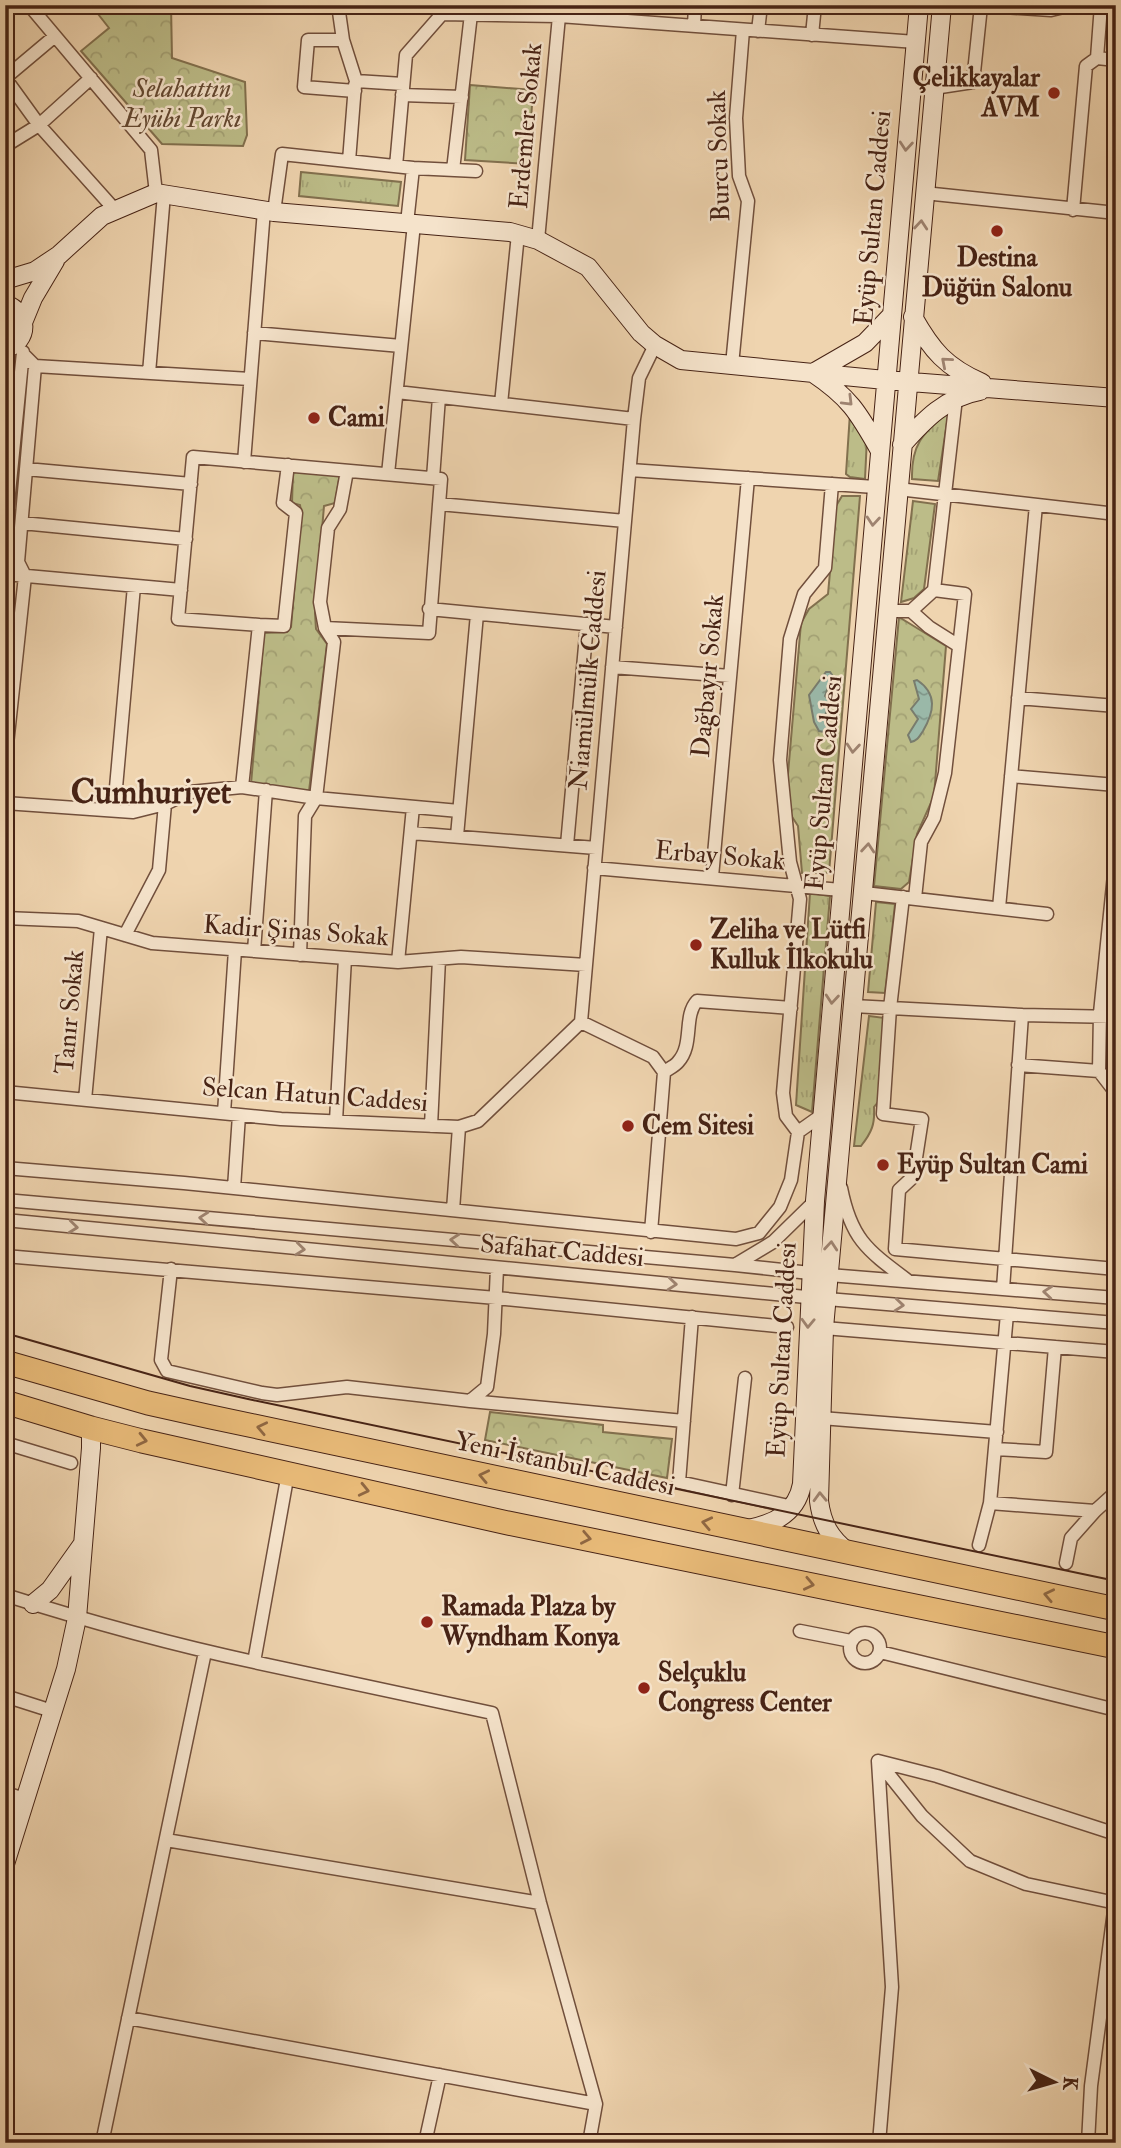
<svg xmlns="http://www.w3.org/2000/svg" width="1121" height="2148" font-family="'IM FELL Double Pica',serif">
  <defs>
    <pattern id="grass-tufts" width="24" height="20" patternUnits="userSpaceOnUse" patternTransform="scale(1.75)"><rect width="24" height="20" fill="#bcbc88"/><path d="M3 7l-1-3M5 7V3M7 7l1-3M15 17l-1-3M17 17v-4M19 17l1-3" fill="none" stroke="#a3a174"/></pattern>
    <pattern id="forest-crowns" width="20" height="18" patternUnits="userSpaceOnUse" patternTransform="scale(1.75)"><rect width="20" height="18" fill="#bcbc88"/><path d="M2 6a3 3 0 1 1 6 0M12 15a3 3 0 1 1 6 0" fill="none" stroke="#a3a174"/></pattern>
    <pattern id="water-ripples" width="26" height="14" patternUnits="userSpaceOnUse" patternTransform="scale(1.75)"><rect width="26" height="14" fill="#9ab8a8"/><path d="M2 4q2-2 4 0t4 0M15 11q2-2 4 0t4 0" fill="none" stroke="#7f9588"/></pattern>
  </defs>
  <rect width="100%" height="100%" fill="#efd4af"/>
  <filter id="stains"><feTurbulence type="fractalNoise" baseFrequency=".00286" numOctaves="4"/><feColorMatrix values="0 0 0 0 .2 0 0 0 0 .09 0 0 0 0 .02 0 0 0 .5 -.17"/></filter>
  <radialGradient id="worn" r=".72"><stop offset=".6" stop-color="#630" stop-opacity="0"/><stop offset="1" stop-color="#630" stop-opacity=".3"/></radialGradient>
  <path fill="url(#grass-tufts)" stroke="#82704e" stroke-width="2" d="M301,172L401,182L398,206L299,196Z
    M949,410L938,481L912,479C911,443 924,433 949,410Z
    M850,413L867,438L865,479L850,477L846,474Z
    M913,501L935,504L924,589L914,598L901,602Z
    M810,893L830,896L812,1112L796,1105Z
    M876,902L895,904L885,993L868,992Z
    M869,1016L885,1018L878,1102L874,1107C875,1124 872,1132 861,1146H854Z"/>
  <path fill="url(#forest-crowns)" stroke="#82704e" stroke-width="2" d="M91,5H171L172,58L245,82L247,135L243,146L162,144L81,51L109,28Z
    M470,85L533,90L528,164L465,160Z
    M293,470L340,474L335,503L324,506L315,613L316,629L327,644L309,791L251,784L264,633L287,632L291,627L301,511L300,505L292,503Z
    M842,496H860L829,873H802L798,826L787,809L786,797L801,623L809,609L828,594L836,506Z
    M899,617L946,646L934,796L917,834L909,882L901,889L874,886Z
    M490,1412L603,1425V1432L672,1439L667,1478L485,1440Z"/>
  <path fill="url(#water-ripples)" stroke="#797c6d" stroke-width="2" d="M826,672H830L832,675L825,696L831,702L825,715L829,729L824,732L819,731L814,722L809,695Z
    M917,680C938,694 934,712 923,731C919,737 918,740 911,742L908,735L918,719L911,709L919,699L914,681Z"/>
  <g fill="none" stroke-linecap="round" stroke-linejoin="round">
    <g stroke="#714f3c" stroke-width="15">
      <path id="street" d="M29,5L151,150L156,193
        M338,5L343,40L356,81L403,84
        M439,5L442,14L559,16L538,240
        M972,5L1051,10L1072,5
        M1101,5L1097,58L1116,60
        M559,16L916,42
        M694,26L695,5
        M758,31L761,5
        M812,35L815,5
        M343,40H308L304,87L355,91
        M5,78L39,125L91,78
        M5,78L55,36
        M934,88L973,82L981,6
        M402,95L462,97
        M5,146L39,125L115,210
        M349,161L355,85
        M396,166L406,55L442,14
        M453,170L471,14
        M924,193L1116,213
        M1073,210L1086,66L1097,58
        M274,212L282,154L413,168L476,171
        M407,223L413,168
        M254,333L401,346
        M24,355L35,366L250,379
        M732,365L748,201L739,176L736,118L743,30
        M149,373L164,194
        M397,392L634,419
        M501,404L518,234
        M244,462L264,210
        M26,469L191,484
        M630,470L875,487
        M388,474L414,224
        M433,478L439,397
        M898,489L1116,514
        M439,504L625,521
        M22,523L186,539
        M5,533L23,352
        M5,574L181,590
        M429,609L616,627
        M888,611H911L934,590
        M911,611L929,627L959,646
        M259,625L178,619L193,457L441,479L429,633L325,628
        M612,667L730,676
        M1018,698L1116,706
        M5,763L25,576L18,562L35,366
        M1011,776L1116,785
        M242,787L316,798L334,642L325,628L320,602L328,528L340,509L347,471
        M5,803L133,812L165,804L190,792L242,787L259,625L284,626L296,513L283,503L288,465
        M114,810L134,586
        M411,833L596,848
        M457,836L477,614
        M567,845L587,624
        M1116,855L1100,1013L1099,1071L1116,1093
        M594,868L841,890
        M712,877L748,478
        M864,893L1047,914
        M903,897L890,1008L883,1114L922,1119L913,1177L899,1190L895,1249L1116,1269
        M915,898L921,842L934,818L945,773L965,594L934,590L956,398
        M999,908L1036,505
        M5,918L78,921L152,943L398,962L461,957L586,965
        M125,935L159,870L165,804
        M254,951L266,790
        M300,955L305,816L316,798L459,811
        M398,962L413,807
        M853,1006L1022,1015L1003,1289
        M1022,1015L1116,1017
        M581,1022L634,419L639,378L655,345
        M581,1022L653,1057L664,1072L651,1232
        M1018,1065L1099,1071
        M664,1072C668,1069 675,1066 678,1062C694,1045 683,1016 697,1001L791,1008
        M5,1092L281,1119L459,1127L478,1121L581,1022
        M85,1100L101,928
        M224,1113L235,950
        M336,1121L345,958
        M431,1126L439,959
        M798,1132L786,1116L783,1093L800,899L790,862L780,760L790,639L804,594L825,568L832,484
        M5,1168L184,1183L736,1239L759,1233L780,1207L791,1180L798,1132L822,1115
        M234,1188L239,1115
        M841,1188C851,1239 867,1250 907,1280
        M5,1200L735,1265L829,1275L1116,1298
        M453,1210L459,1127
        M5,1220L827,1299L1116,1323
        M5,1256L496,1298L787,1327
        M735,1265L773,1242L815,1201
        M171,1269L161,1360L167,1371L262,1393L277,1395L347,1387L470,1401L487,1387L494,1334L497,1268
        M692,1317L679,1482L793,1507
        M824,1328L1116,1352
        M470,1401L684,1421
        M821,1418L997,1432
        M5,1422L10,1403
        M5,1443L71,1463
        M995,1449L1046,1452L1055,1347
        M288,1473L254,1662L492,1713L540,1903L596,2104L589,2143
        M732,1495L745,1378
        M990,1503L1095,1511L1116,1492
        M979,1545L990,1503L1007,1314
        M1066,1563L1071,1538L1095,1511
        M5,1595C87,1621 170,1644 254,1662
        M800,1631L851,1641
        M850 1648a15 15 0 1 1 30 0a15 15 0 1 1-30 0Z
        M880,1652L1116,1710
        M5,1696L52,1711
        M878,1761L892,1987L879,2143
        M878,1761L922,1816L970,1861L1026,1884L1116,1903
        M878,1761L937,1776L1116,1834
        M5,1793L25,1799
        M166,1840L540,1903
        M128,2018L596,2104
        M102,2143L205,1652
        M425,2143L440,2075
        M1088,2143L1091,2086L1116,1896"/>
    </g>
    <g stroke="#472315" stroke-width="20">
      <path id="secondary" d="M5,280L35,271L59,255L102,216L156,193L274,212L510,232L538,240L588,267L641,333L655,345L681,360L885,380L1116,398
        M5,304C29,312 30,341 5,349
        M913,317C932,351 946,367 982,383
        M24,320L33,298L55,261
        M902,445C924,420 946,397 980,391
        M879,449C858,412 849,397 813,373L865,343L890,317
        M748,1529C775,1524 797,1512 802,1484L815,1201L919,5
        M848,1552C830,1538 822,1524 819,1501L824,1328L942,5
        M33,1604L50,1590L82,1545
        M5,1864L66,1669L77,1618L91,1448V1428"/>
    </g>
    <g stroke="#472315" stroke-width="25">
      <path id="highway" d="M5,1362L148,1403L211,1417L1116,1609
        M5,1402L91,1428L142,1441L508,1523L1116,1647"/>
    </g>
    <use href="#street" stroke="#f5e3cb" stroke-width="12"/>
    <use href="#secondary" stroke="#f5e3cb" stroke-width="18"/>
    <use href="#highway" stroke="#e8ba78" stroke-width="23"/>
    <path stroke="#472315" stroke-width="2" d="M5,1333L190,1386L248,1399L1116,1581"/>
  </g>
  <defs><path id="oneway-chevron" d="M-2-3.5L2.5 0L-2 3.5" fill="none" stroke-width="1.6" stroke-linecap="round" stroke-linejoin="round" transform="scale(1.75)"/></defs>
  <g stroke="#9e8370">
    <use href="#oneway-chevron" transform="translate(906 146) rotate(95)"/>
    <use href="#oneway-chevron" transform="translate(921 225) rotate(-85)"/>
    <use href="#oneway-chevron" transform="translate(946 362) rotate(-139)"/>
    <use href="#oneway-chevron" transform="translate(848 401) rotate(45)"/>
    <use href="#oneway-chevron" transform="translate(873 521) rotate(95)"/>
    <use href="#oneway-chevron" transform="translate(853 748) rotate(95)"/>
    <use href="#oneway-chevron" transform="translate(868 848) rotate(-85)"/>
    <use href="#oneway-chevron" transform="translate(832 999) rotate(95)"/>
    <use href="#oneway-chevron" transform="translate(204 1218) rotate(-175)"/>
    <use href="#oneway-chevron" transform="translate(73 1227) rotate(6)"/>
    <use href="#oneway-chevron" transform="translate(455 1240) rotate(-175)"/>
    <use href="#oneway-chevron" transform="translate(831 1246) rotate(-85)"/>
    <use href="#oneway-chevron" transform="translate(300 1249) rotate(6)"/>
    <use href="#oneway-chevron" transform="translate(672 1284) rotate(5)"/>
    <use href="#oneway-chevron" transform="translate(1048 1292) rotate(-175)"/>
    <use href="#oneway-chevron" transform="translate(899 1305) rotate(5)"/>
    <use href="#oneway-chevron" transform="translate(808 1323) rotate(92)"/>
    <use href="#oneway-chevron" transform="translate(820 1497) rotate(-92)"/>
  </g>
  <g stroke="#8f6742">
    <use href="#oneway-chevron" transform="translate(262 1428) rotate(-168)"/>
    <use href="#oneway-chevron" transform="translate(142 1440) rotate(13)"/>
    <use href="#oneway-chevron" transform="translate(484 1476) rotate(-168)"/>
    <use href="#oneway-chevron" transform="translate(364 1490) rotate(13)"/>
    <use href="#oneway-chevron" transform="translate(707 1523) rotate(-168)"/>
    <use href="#oneway-chevron" transform="translate(586 1538) rotate(11)"/>
    <use href="#oneway-chevron" transform="translate(809 1584) rotate(12)"/>
    <use href="#oneway-chevron" transform="translate(1049 1595) rotate(-168)"/>
  </g>
  <g fill="#8f2418" stroke="#f5e3cb" stroke-width="2.5">
    <circle cx="1054" cy="93" r="7"/>
    <circle cx="997" cy="231" r="7"/>
    <circle cx="314" cy="418" r="7"/>
    <circle cx="696" cy="945" r="7"/>
    <circle cx="628" cy="1126" r="7"/>
    <circle cx="883" cy="1165" r="7"/>
    <circle cx="427" cy="1622" r="7"/>
    <circle cx="644" cy="1688" r="7"/>
  </g>
  <g text-anchor="middle" dominant-baseline="central" stroke-width="5" stroke-linejoin="round" paint-order="stroke">
    <g font-size="26" font-weight="bold" fill="#472315" stroke="#f5e3cb" text-anchor="start">
      <text x="1040" y="78" text-anchor="end">Çelikkayalar<tspan x="1040" dy="30">AVM</tspan></text>
      <text x="997" y="258" text-anchor="middle">Destina<tspan x="997" dy="30">Düğün Salonu</tspan></text>
      <text x="328" y="418">Cami</text>
      <text x="710" y="930">Zeliha ve Lütfi<tspan x="710" dy="30">Kulluk İlkokulu</tspan></text>
      <text x="642" y="1126">Cem Sitesi</text>
      <text x="897" y="1165">Eyüp Sultan Cami</text>
      <text x="441" y="1607">Ramada Plaza by<tspan x="441" dy="30">Wyndham Konya</tspan></text>
      <text x="658" y="1673">Selçuklu<tspan x="658" dy="30">Congress Center</tspan></text>
    </g>
    <g font-size="26" font-style="italic" fill="#644932" stroke="#f5e3cb">
      <text x="182" y="89">Selahattin<tspan x="182" dy="30">Eyübi Parkı</tspan></text>
    </g>
    <g font-size="26" fill="#472315" stroke="#f5e3cb">
      <text transform="translate(526 126) rotate(-85)">Erdemler Sokak</text>
      <text transform="translate(719 156) rotate(-92)">Burcu Sokak</text>
      <text transform="translate(873 218) rotate(-85)">Eyüp Sultan Caddesi</text>
      <text transform="translate(708 676) rotate(-85)">Dağbayır Sokak</text>
      <text transform="translate(588 680) rotate(-85)">Niamülmülk Caddesi</text>
      <text transform="translate(824 783) rotate(-85)">Eyüp Sultan Caddesi</text>
      <text transform="translate(720 856) rotate(5)">Erbay Sokak</text>
      <text transform="translate(296 931) rotate(4)">Kadir Şinas Sokak</text>
      <text transform="translate(70 1012) rotate(-85)">Tanır Sokak</text>
      <text transform="translate(315 1095) rotate(4)">Selcan Hatun Caddesi</text>
      <text transform="translate(562 1251) rotate(5)">Safahat Caddesi</text>
      <text transform="translate(782 1350) rotate(-87)">Eyüp Sultan Caddesi</text>
      <text transform="translate(565 1464) rotate(12)">Yeni İstanbul Caddesi</text>
    </g>
    <g font-size="33" font-weight="bold" fill="#472315" stroke="#f5e3cb">
      <text x="151" y="792">Cumhuriyet</text>
    </g>
  </g>
  <rect width="1121" height="2148" fill="none" stroke="#efd4af" stroke-width="28"/>
  <rect x="7" y="7" width="1107" height="2134" fill="none" stroke="#472315" stroke-width="3.5"/>
  <rect x="14" y="14" width="1093" height="2120" fill="none" stroke="#472315" stroke-width="2"/>
  <g transform="translate(1054 2082) rotate(95)" stroke="#f5e3cb" stroke-width="5" paint-order="stroke">
  <path d="M0-5L12 26L0 18L-12 26Z" fill="#472315"/>
  <text y="-10" font-size="19" font-weight="bold" text-anchor="middle" fill="#472315">K</text>
  </g>
  <rect width="100%" height="100%" filter="url(#stains)"/>
  <rect width="100%" height="100%" fill="url(#worn)"/>
</svg>
